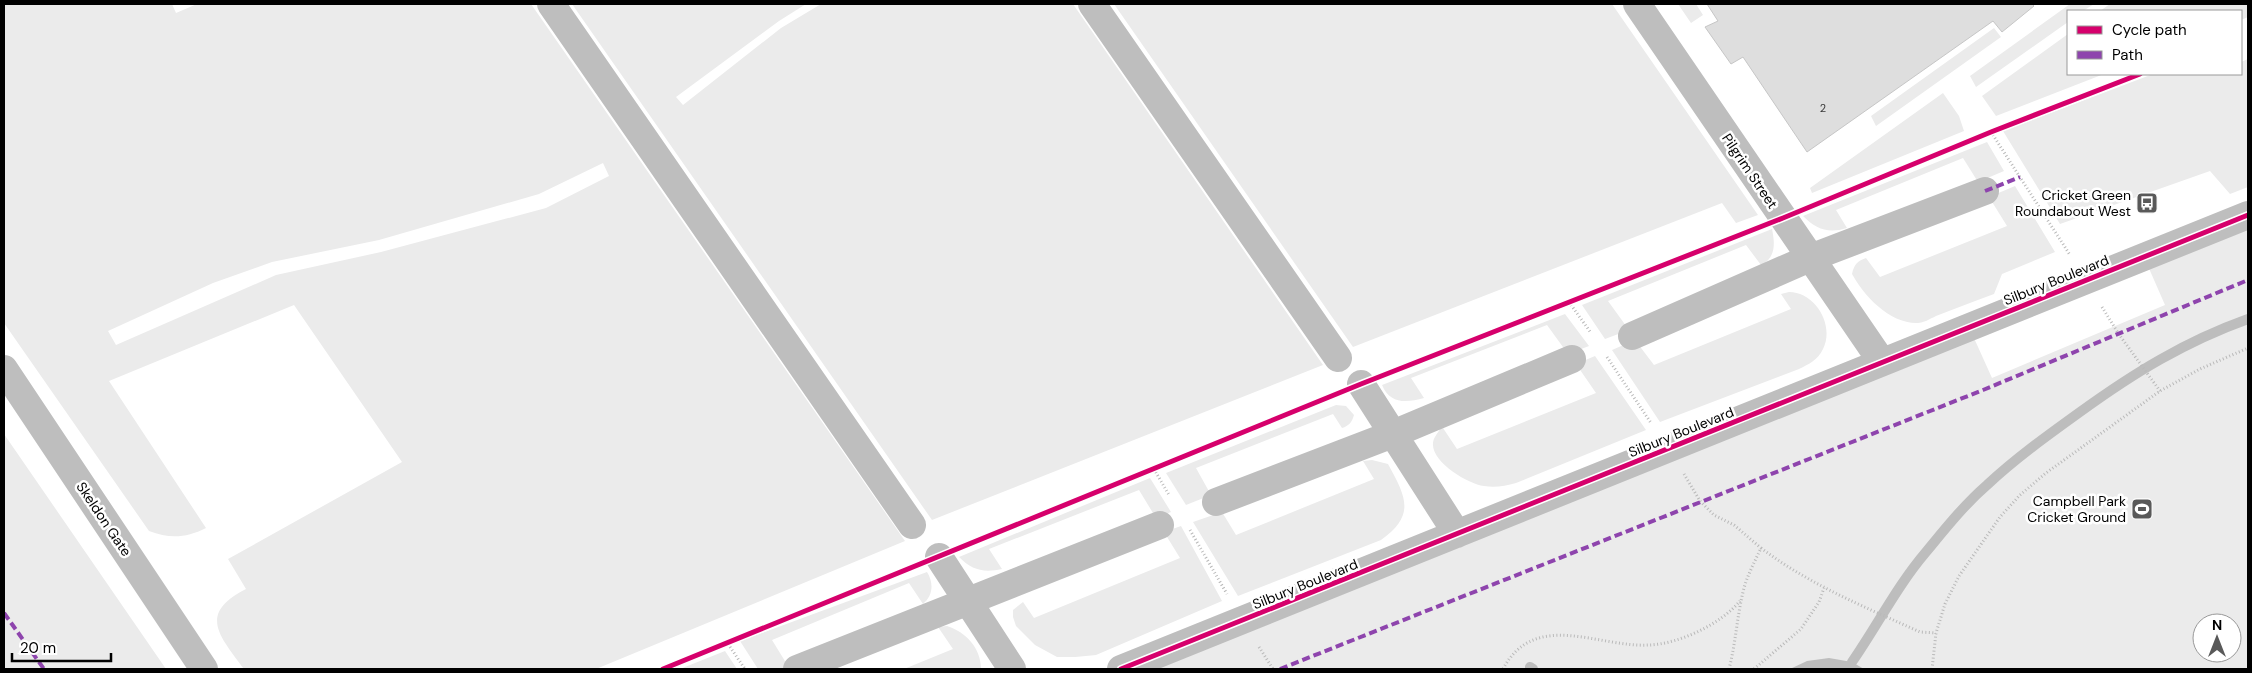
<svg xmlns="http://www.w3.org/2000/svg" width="2252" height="673" font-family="'DM Sans',sans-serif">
  <rect width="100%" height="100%" fill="#fff"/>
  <path fill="#ebebeb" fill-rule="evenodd" d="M4,4H172L176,13L197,4H531L905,541L596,669H244C220,636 197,614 246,589L228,559L402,462L294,305L109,381L206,528C186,538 170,539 149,531L4,323ZM603,163L609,176L546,208L381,252L276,275L116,345L108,331L213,283L272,262L379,240L539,194Z
    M572,4H806L779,21L676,97L683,105L781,28L821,4H1073L1323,365L932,520Z
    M1114,4H1612L1758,215L1736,223L1722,203L1353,347Z
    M1678,4H1696L1703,15L1691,23Z
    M2070,4H2094L2083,11H2068V22L1976,87L1970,76Z
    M2110,4H2248V17L2241,20V11H2100Z
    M1994,28L2001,37L1876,126L1871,116Z
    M2068,34V74H2104L1996,116L1982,96Z
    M2248,59V187L2230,194L2210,171L2060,224L2003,131L2153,74H2241V62Z
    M1943,93L1959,116L1964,131L1812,193L1810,188Z
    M1987,142L2004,171L1978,182L1963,158L1836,210L1847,228C1828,234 1816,229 1803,216Z
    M2015,186L2055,252L2002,274L1994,294C1974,301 1955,309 1936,316C1930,319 1923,323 1918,323C1890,324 1864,296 1852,274C1854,265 1857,261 1866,258L1880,277L2007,226L1989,197Z
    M2248,215V669H1121L1969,327L1992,378L2165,305L2144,257ZM2202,623H2232V653H2202Z
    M1772,229C1775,243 1776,258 1761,265L1746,245L1608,301L1629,330L1605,339L1582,305Z
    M1789,292C1815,292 1835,325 1823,349C1818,360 1809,364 1799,369L1660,422L1612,350L1635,340L1654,365L1791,309L1781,294Z
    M1565,314L1589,346L1568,354L1547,325L1411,378L1424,398C1406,403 1390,404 1382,385Z
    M1595,356L1646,430L1516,483C1505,486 1495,488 1484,486C1468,484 1431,462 1433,443C1433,438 1438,433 1440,429L1443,428L1457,449L1596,393L1576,364Z
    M1336,405L1346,406L1354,415C1352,422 1349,426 1342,428L1333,414L1196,468L1211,495L1186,505L1166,473Z
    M4,434L166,669H4Z
    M1372,460L1388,464C1406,497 1416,515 1381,540L1238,596L1193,522L1222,512L1236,535L1374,479L1363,461Z
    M1150,478L1171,512L1156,518L1139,490L989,549L1002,569C983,573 972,570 959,557Z
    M1181,526L1222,601L1096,655L1075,657H1057L1035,645L1016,626L1013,617V610L1023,602L1034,618L1180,558L1164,532Z
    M927,572C934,583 933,596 923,604L909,583L772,640L788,666L780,669H758L740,641Z
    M947,626C966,632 981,648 981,669H904L953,649L938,627Z
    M725,651L737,669H680Z"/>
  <path fill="#bdbdbd" d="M1829,658L1852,662L1864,669H1790L1807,661Z"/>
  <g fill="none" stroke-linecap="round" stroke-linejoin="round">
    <path stroke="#bdbdbd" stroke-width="10" d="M1852,662C1877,626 1897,586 1926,552C1945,529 1964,505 1987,485C2016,458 2048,435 2080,412C2134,373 2184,342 2248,319
      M1530,667L1533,669"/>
  </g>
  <path fill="#dedede" stroke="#c6c6c6" d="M1707,4H2032L2034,6L2002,32L1993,21L1807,152L1743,57L1731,64L1705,27L1718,21Z"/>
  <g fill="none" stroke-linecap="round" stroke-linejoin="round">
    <path stroke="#b9b9b9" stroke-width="3" stroke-dasharray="1 2.5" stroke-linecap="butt" d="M1991,132L2070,255
      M1569,302L1591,333
      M2102,307L2118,333L2160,391
      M1607,357L1651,423
      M1154,469L1169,495
      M1684,474L1700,501L1714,515L1734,525L1761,548
      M1190,530L1227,594
      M728,644L745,669
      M1259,647L1273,669
      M1503,669C1535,609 1599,648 1649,645C1679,644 1721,624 1740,601
      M1729,669C1736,642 1737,615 1744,588C1748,574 1755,561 1761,548C1810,585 1865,607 1920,632L1936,633
      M1754,669L1801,629L1819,602L1824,588
      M1932,669L1936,633L1945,604L1959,576L2000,517L2020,495L2046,473L2160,391L2200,369L2248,348"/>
    <path stroke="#bebebe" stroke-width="28" d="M551,4L912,525
      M1092,4L1338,358
      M1637,4L1882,362
      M1632,336L1810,258L1985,191
      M4,369L204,669
      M1361,384L1457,534
      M1216,502L1393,434L1572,359
      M939,557L1012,669
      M797,669L1160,525
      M1121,669L2248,215"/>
    <path stroke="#8e44ad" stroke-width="4" stroke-dasharray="8 4" stroke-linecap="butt" d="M1985,191L2020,177
      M4,613L44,669
      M1280,669L1983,390L2248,280"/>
    <g stroke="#fff" stroke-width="8">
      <path id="cycleway" d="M663,669L1361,384L1783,218L1991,132L2140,74
        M1121,669L2248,215"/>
    </g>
    <use href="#cycleway" stroke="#d6006c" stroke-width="5"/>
  </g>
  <defs>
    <g id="bus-square" transform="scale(1.125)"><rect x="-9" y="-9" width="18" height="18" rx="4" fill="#595959" stroke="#fff"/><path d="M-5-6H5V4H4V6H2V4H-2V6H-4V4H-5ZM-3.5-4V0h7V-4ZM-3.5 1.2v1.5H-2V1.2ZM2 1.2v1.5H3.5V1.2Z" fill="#fff"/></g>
    <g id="stadium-square" transform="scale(1.125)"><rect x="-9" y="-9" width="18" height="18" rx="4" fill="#595959" stroke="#fff"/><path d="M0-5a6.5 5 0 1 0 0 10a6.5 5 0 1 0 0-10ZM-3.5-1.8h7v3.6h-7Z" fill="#fff"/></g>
  </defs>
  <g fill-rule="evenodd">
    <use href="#bus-square" x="2147" y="203"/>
    <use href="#stadium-square" x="2142" y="509"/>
  </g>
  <g text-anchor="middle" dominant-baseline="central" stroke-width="5" stroke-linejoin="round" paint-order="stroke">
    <g font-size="11" fill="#383838">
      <text x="1823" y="108">2</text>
    </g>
    <g font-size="14" fill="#000" stroke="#fff">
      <text transform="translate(1750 171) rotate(56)">Pilgrim Street</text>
      <text transform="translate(2056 280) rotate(-22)">Silbury Boulevard</text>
      <text transform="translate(1681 432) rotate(-22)">Silbury Boulevard</text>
      <text transform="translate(104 519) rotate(56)">Skeldon Gate</text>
      <text transform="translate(1305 584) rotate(-22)">Silbury Boulevard</text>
    </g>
    <g font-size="14" fill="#000" stroke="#fff" text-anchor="end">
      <text x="2131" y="195">Cricket Green<tspan x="2131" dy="16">Roundabout West</tspan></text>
      <text x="2126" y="501">Campbell Park<tspan x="2126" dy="16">Cricket Ground</tspan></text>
    </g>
  </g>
  <rect width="2252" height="673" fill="none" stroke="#000000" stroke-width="10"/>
  <rect x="2067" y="10" width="175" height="65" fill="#ffffff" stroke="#999999"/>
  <rect x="2077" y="26" width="25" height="8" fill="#d6006c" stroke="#999999"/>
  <text x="2112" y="35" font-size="15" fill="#000000">Cycle path</text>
  <rect x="2077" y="51" width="25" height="8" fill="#8e44ad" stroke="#999999"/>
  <text x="2112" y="60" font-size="15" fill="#000000">Path</text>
  <g transform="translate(2217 638)"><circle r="24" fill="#ffffff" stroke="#999999"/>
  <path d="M0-4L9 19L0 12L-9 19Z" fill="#595959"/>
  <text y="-8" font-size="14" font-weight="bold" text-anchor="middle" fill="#000000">N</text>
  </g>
  <path d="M12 653v8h99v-8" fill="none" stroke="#000000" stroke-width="2.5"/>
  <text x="20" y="653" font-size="15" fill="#000000" stroke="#ffffff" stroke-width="4" paint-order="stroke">20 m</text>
</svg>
